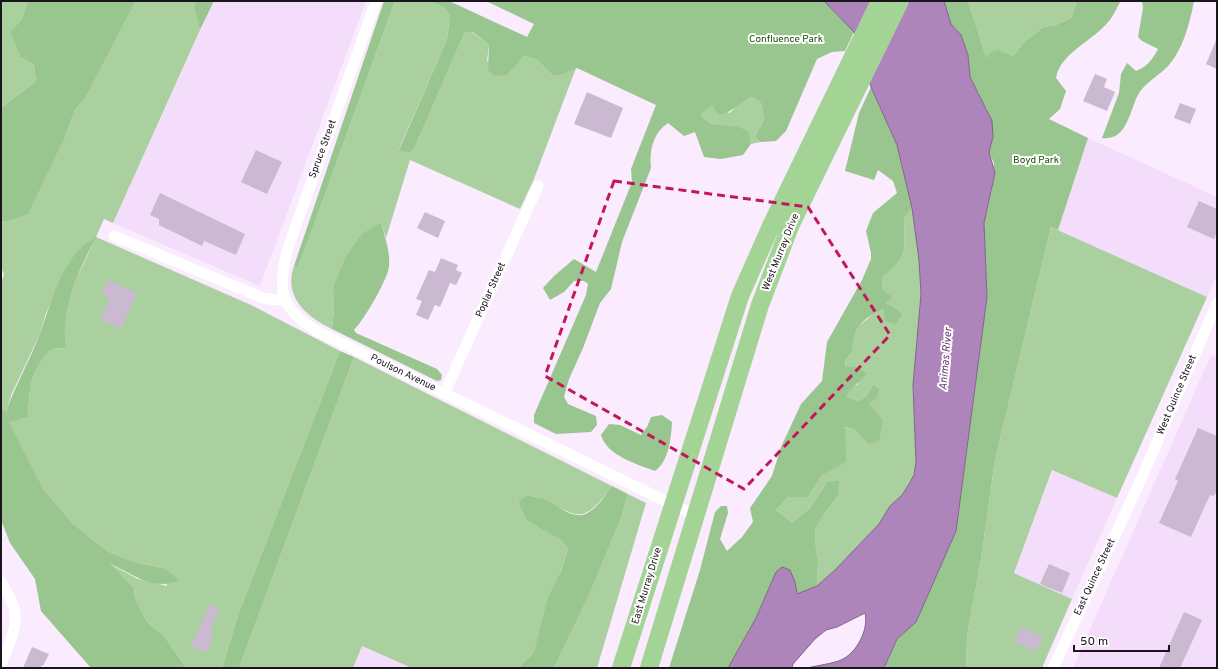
<svg xmlns="http://www.w3.org/2000/svg" width="1218" height="669" font-family="Overpass,sans-serif">
  <rect width="100%" height="100%" fill="#faebfe"/>
  <path fill="#f4dcfb" d="M214,1H366L260,286L113,223Z
    M1088,138L1217,197V275L1207,297L1058,230Z
    M1217,353V668H1073L1211,355L1215,357Z
    M1053,470L1117,498L1072,599L1014,573Z
    M362,646L412,668H353Z"/>
  <path fill="#aad0a0" d="M1,1H28L21,21V57L34,65L36,81L1,108Z
    M136,1H197L195,6L200,30L113,223L104,219L96,237L251,305L340,351L238,615L222,668H186L164,636L147,622L135,598L134,588L108,563L138,579L167,586L163,568L134,562L107,551L72,523L44,490L8,421L28,417C30,387 29,374 51,349L66,348C59,301 79,278 95,238L69,263L46,313L39,336L12,393L6,412L1,406V284L4,274L1,268V221H9L66,134L75,110L86,97Z
    M395,1H430L446,9L450,16L447,39L399,149L409,153L414,149L465,32H472L489,45L487,61H519L524,56L536,59L552,75L559,76L576,68L534,179L520,209L410,160L386,238L381,223L333,288L334,308L332,329C307,317 283,297 294,266L296,268L298,266L304,252Z
    M968,1H1077L1071,18L1056,25L1044,27L1026,40L1013,56L1000,50L986,59Z
    M751,97L761,103L764,119L755,137L760,142L751,144L747,131L711,124L701,116L702,111L712,104L714,108L730,113L739,103Z
    M912,208L919,260L921,294L913,385L916,462L914,475L902,495L890,506L879,524L836,569L817,586L818,563L816,549L815,530L824,514L838,496L827,482L810,508L792,523L776,510L788,497H808L821,476L845,462L844,427L855,430L869,443L883,420L868,403L873,385L867,395L859,401L847,397L851,388L858,384L856,367H846L845,360L852,353V339L859,326L873,314L884,309L903,314L894,307L884,303L882,278C910,255 904,251 904,218Z
    M1051,227L1207,297L1117,498L1052,470L1014,573L1072,599L1042,668H966L967,636L981,559L995,460Z
    M354,357L612,486C576,536 574,507 529,495L518,502L527,521L562,541L568,549L534,652L518,668H412L362,646L353,668H239Z
    M628,494L646,503L597,668H554L591,591L621,518Z"/>
  <path fill="#99c58e" d="M28,1H136L86,97L75,110L66,134L28,214L8,221H1V108L36,81L34,65L21,57L10,32L21,21Z
    M197,1H214L200,30L194,6Z
    M384,1H395L304,252L298,266L296,268L294,266Z
    M430,1H449L527,37L534,24L486,1H824L854,32L845,51L832,52L817,59L786,131L776,141L760,142L755,137L764,119L761,103L751,97C737,104 734,112 718,115L712,105L703,111L701,116L711,124L738,127L748,131L751,144L743,155L721,159L704,157L695,132L684,136L668,123C653,133 649,151 651,168L622,242L611,289L600,303L583,348L569,379L564,397L568,404L596,416L597,425L591,432L556,434L534,423V415L586,295L588,284L584,281H574L564,292L550,300L543,288L554,276L574,259L596,272L632,182L631,169L656,105L577,68L559,76L552,75L536,59L524,56L506,75L494,76L488,70L489,45L473,32H465L414,149L409,153L399,150L447,39L450,16L446,9Z
    M944,1H968L986,58L991,52L1000,50L1013,56L1026,40L1044,27L1056,25L1071,18L1077,1H1121C1116,8 1114,16 1108,22C1093,41 1060,53 1056,78L1066,91L1060,109L1049,119L1088,138L1058,230L1051,227L995,460L981,559L967,636L966,668H884L897,639L916,622L956,531L987,297L984,223L992,189L994,163L989,152L993,137L987,111L970,77L968,55L961,35L951,24Z
    M1142,1H1194C1190,22 1183,50 1168,66C1160,75 1146,82 1139,93C1129,110 1128,141 1102,138L1119,93L1121,74L1127,63L1136,71C1147,67 1153,59 1158,49L1142,41L1138,37L1143,8Z
    M871,87L897,145L912,208L904,218C904,251 910,255 882,278L883,290L892,297L885,303L894,307L903,314L895,324L885,321L884,309C862,318 852,329 852,353L845,360L846,367H856L867,373C860,382 851,387 847,397L859,401L867,395L873,385L879,389L877,398L869,403L883,420L879,441L869,444L855,430L845,427L846,462L821,476L808,497H788L776,510L792,523L810,508L827,482L839,481L838,496L824,514L815,530L816,549L818,563L817,586L797,595L795,582L776,572L756,618L728,668H669L700,570L715,512L721,506H727L728,513L720,539L727,551L742,537L753,522L750,508L772,476L781,447L801,404L822,381L827,342L862,280L871,259V253L866,231L873,213L897,193L893,181L878,170L874,180L845,171L859,113Z
    M381,223C385,237 392,257 388,271C383,287 365,318 354,330L356,333L437,369L442,375L441,380L437,381L332,329L334,308L333,288L346,257L362,234Z
    M96,237C78,273 60,307 66,348L51,349C29,374 30,387 28,417L9,422L44,490L72,523L107,551L134,562L163,568L180,580C151,592 135,574 110,564L134,588L135,598L147,622L164,636L186,668H91L41,611L35,579L10,543L1,520V406L6,412C15,386 29,362 39,336C50,307 58,271 81,248C85,244 91,241 96,237Z
    M340,351L354,357L239,668H222L238,615Z
    M662,415L672,422C671,439 669,461 655,471C637,464 607,456 601,435L609,424L620,425L641,435L647,427L651,417Z
    M612,486L628,494L621,518L591,591L556,664L554,668H518L534,652L548,598L561,571L568,549L562,541L527,521L518,502L528,495C534,497 541,498 547,500C559,506 575,522 589,512C599,506 605,495 612,486Z"/>
  <path fill="#ae85ba" stroke="#82638b" d="M824,1H944L951,24L961,35L968,55L970,77L992,121L993,137L989,152L995,173L984,223L987,297L956,531L916,622L897,639L884,668H808C818,665 832,664 841,660C857,653 869,629 865,613L837,627L826,630L815,639L793,664L792,668H728L756,618L776,572L782,567L790,570L795,582L797,594L817,586L836,569L879,524L890,506L902,495L909,484L914,475L916,462L913,385L921,294L919,260L912,208L897,145L871,87L854,32Z"/>
  <path fill="#cbb9d1" d="M1217,38V69L1206,64Z
    M1095,74L1107,79L1104,87L1115,92L1107,111L1083,101Z
    M587,92L623,108L611,138L574,124Z
    M1180,103L1196,109L1190,124L1174,118Z
    M256,150L282,162L267,194L241,182Z
    M160,193L245,234L236,255L204,241L202,246L159,225V219L150,215Z
    M1199,201L1217,209V232L1214,239L1187,227Z
    M425,212L445,221L438,238L417,228Z
    M441,258L458,265L456,270L462,273L456,285L450,283L440,307L435,305L428,320L416,315L422,301L416,299L429,270L435,272Z
    M108,280L137,293L121,329L101,320L110,298L102,294Z
    M1198,428L1217,436V490L1214,496L1210,495L1191,537L1159,523L1178,481L1175,479Z
    M1049,564L1070,573L1062,593L1040,584Z
    M210,604L219,608L210,633L214,634L207,652L191,646Z
    M1184,612L1202,620L1180,668H1159Z
    M1021,627L1043,637L1036,651L1015,642Z
    M32,647L49,654L43,666L42,665L40,668H23Z"/>
  <g fill="none" stroke-linecap="round" stroke-linejoin="round">
    <path stroke="#fff" stroke-width="11" d="M376,1L287,251C277,291 281,309 317,331L696,516
      M114,236L263,298L275,300L285,299
      M444,394L538,186
      M1,582C5,590 11,599 14,607C19,627 8,646 1,664
      M1053,668L1138,486L1217,303"/>
    <path stroke="#a3d496" stroke-width="18" d="M621,668L740,296L771,226L880,1
      M649,668L760,305L791,224L900,1"/>
  </g>
  <path fill="none" stroke="#c2185b" stroke-width="3" stroke-dasharray="8 5" stroke-linejoin="round" d="M614,181L808,207L890,335L744,489L545,376Z"/>
  <g text-anchor="middle" dominant-baseline="central" stroke-width="4" stroke-linejoin="round" paint-order="stroke">
    <g font-size="10" fill="#134d00" stroke="#fff">
      <text x="786" y="39">Confluence Park</text>
      <text x="1036" y="160">Boyd Park</text>
    </g>
    <g font-size="10" fill="#1a141c" stroke="#fff">
      <text transform="translate(323 149) rotate(-70)">Spruce Street</text>
      <text transform="translate(781 252) rotate(-68)">West Murray Drive</text>
      <text transform="translate(491 290) rotate(-66)">Poplar Street</text>
      <text transform="translate(403 373) rotate(26)">Poulson Avenue</text>
      <text transform="translate(1177 395) rotate(-67)">West Quince Street</text>
      <text transform="translate(1095 577) rotate(-65)">East Quince Street</text>
      <text transform="translate(647 586) rotate(-73)">East Murray Drive</text>
    </g>
    <g font-size="11" font-style="italic" fill="#653173" stroke="#fff">
      <text transform="translate(946 359) rotate(-85)">Animas River</text>
    </g>
  </g>
  <rect width="1218" height="669" fill="none" stroke="#1a141c" stroke-width="4"/>
  <path d="M1074 645v6h95v-6" fill="none" stroke="#1a141c" stroke-width="2"/>
  <text x="1080" y="645" font-size="12" fill="#1a141c" stroke="#ffffff" stroke-width="3" paint-order="stroke">50 m</text>
</svg>
